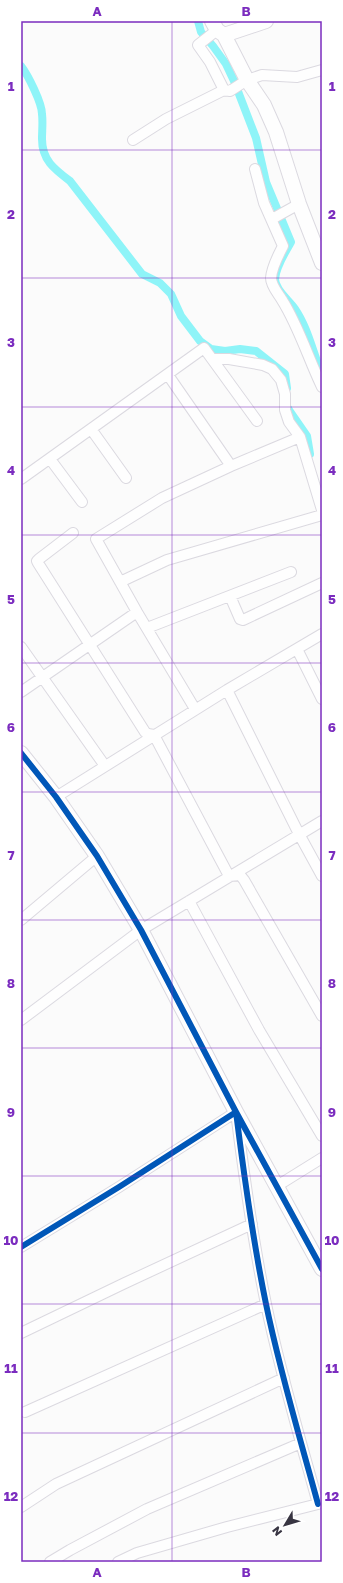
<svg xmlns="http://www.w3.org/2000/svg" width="343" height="1583" font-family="'Golos Text',sans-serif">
  <rect width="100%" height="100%" fill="#fbfbfb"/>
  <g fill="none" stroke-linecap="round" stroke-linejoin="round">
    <path stroke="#8ef4f8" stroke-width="8" d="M198,21L201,32L213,46L226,64L234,81L256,138L266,182L291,242C285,253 276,266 275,279C275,290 289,300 295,309C308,328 313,353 322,374
      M21,66C28,75 42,103 42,114C43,122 42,131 42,139C42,160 54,169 70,181L142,274L160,283L171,294L181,316L200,341L211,349L225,351L240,349L256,351L285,374L287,388
      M288,408L289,410L307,436L310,454"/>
    <g stroke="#dbd9e0" stroke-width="12">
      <path id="street" d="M217,30L198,45L210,62L224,90
        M133,140L166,119L224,90L230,91L247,80L262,75L297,77L322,70
        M255,169L264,203L283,246C278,256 272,266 271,278C271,286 278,293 282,300C299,327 308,358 322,387
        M272,219L299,204
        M212,359L257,421
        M168,375L231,466
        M91,429L126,478
        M50,459L82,502
        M21,479L204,348L212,359H229L263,365L272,369L281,380L285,394V410L289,422L300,437L322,510
        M73,533L39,559L37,561L38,563L145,732L148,734L154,735L229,876L240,875L244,880L322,1016
        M120,582L167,560L322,515
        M230,596L240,619L243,620L322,583
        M147,628L291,572
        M21,647L105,766
        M297,649L322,699
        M227,690L299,834L322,876
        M21,692L137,612
        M195,709L137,612L96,539L162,498L231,466L300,437
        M56,797L227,690L322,634
        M189,901L259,1030L322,1136
        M21,920L97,856
        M21,1020L141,930L322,821
        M277,1186L322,1158
        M21,1247L119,1187L236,1112C244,1176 253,1241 266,1304C280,1372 300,1438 318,1504
        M21,1333L125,1283L252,1224
        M25,1412L266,1304
        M21,1507L56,1484L284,1378
        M50,1562L70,1550L147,1509L301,1443
        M118,1562L137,1553L227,1527L318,1504L322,1502"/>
    </g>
    <g stroke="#dbd9e0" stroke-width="16">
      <path id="secondary" d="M212,21L217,30L224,35L247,80L264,105L276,132L299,204L322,263
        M224,35L266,21
        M21,753L56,797L97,856L141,930L236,1112L322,1269"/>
    </g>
    <use href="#street" stroke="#fefefe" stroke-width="10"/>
    <use href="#secondary" stroke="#fefefe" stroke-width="14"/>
    <g stroke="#fff" stroke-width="8">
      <path id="cycleway" d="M21,753L56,797L97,856L141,930L236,1112L322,1269
        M21,1247L119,1187L236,1112C244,1176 253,1241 266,1304C280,1372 300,1438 318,1504"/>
    </g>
    <use href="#cycleway" stroke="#0057b8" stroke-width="6"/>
  </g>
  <path fill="none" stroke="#7b2cbf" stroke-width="1" stroke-opacity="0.55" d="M172,21V1562M21,150H322M21,278H322M21,407H322M21,535H322M21,663H322M21,792H322M21,920H322M21,1048H322M21,1176H322M21,1304H322M21,1433H322"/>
  <rect width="343" height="1583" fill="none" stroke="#ffffff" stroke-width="44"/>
  <g transform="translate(285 1525) rotate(232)" stroke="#ffffff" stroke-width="3" paint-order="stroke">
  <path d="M0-3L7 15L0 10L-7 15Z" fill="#383542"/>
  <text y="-6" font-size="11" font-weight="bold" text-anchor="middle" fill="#383542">N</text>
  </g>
  <rect x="22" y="22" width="299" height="1539" fill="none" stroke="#7b2cbf" stroke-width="1.5"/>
  <g font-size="13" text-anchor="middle" font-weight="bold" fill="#7b2cbf">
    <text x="97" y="16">A</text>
    <text x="246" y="16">B</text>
    <text x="11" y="91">1</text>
    <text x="332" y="91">1</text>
    <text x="11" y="219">2</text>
    <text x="332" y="219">2</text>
    <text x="11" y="347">3</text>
    <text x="332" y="347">3</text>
    <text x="11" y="475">4</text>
    <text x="332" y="475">4</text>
    <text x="11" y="604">5</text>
    <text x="332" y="604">5</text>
    <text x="11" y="732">6</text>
    <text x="332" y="732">6</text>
    <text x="11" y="860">7</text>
    <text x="332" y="860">7</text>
    <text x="11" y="988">8</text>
    <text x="332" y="988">8</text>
    <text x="11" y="1117">9</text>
    <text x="332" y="1117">9</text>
    <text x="11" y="1245">10</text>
    <text x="332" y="1245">10</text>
    <text x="11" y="1373">11</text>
    <text x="332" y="1373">11</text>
    <text x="11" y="1501">12</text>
    <text x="332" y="1501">12</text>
    <text x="97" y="1577">A</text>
    <text x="246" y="1577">B</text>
  </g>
</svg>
